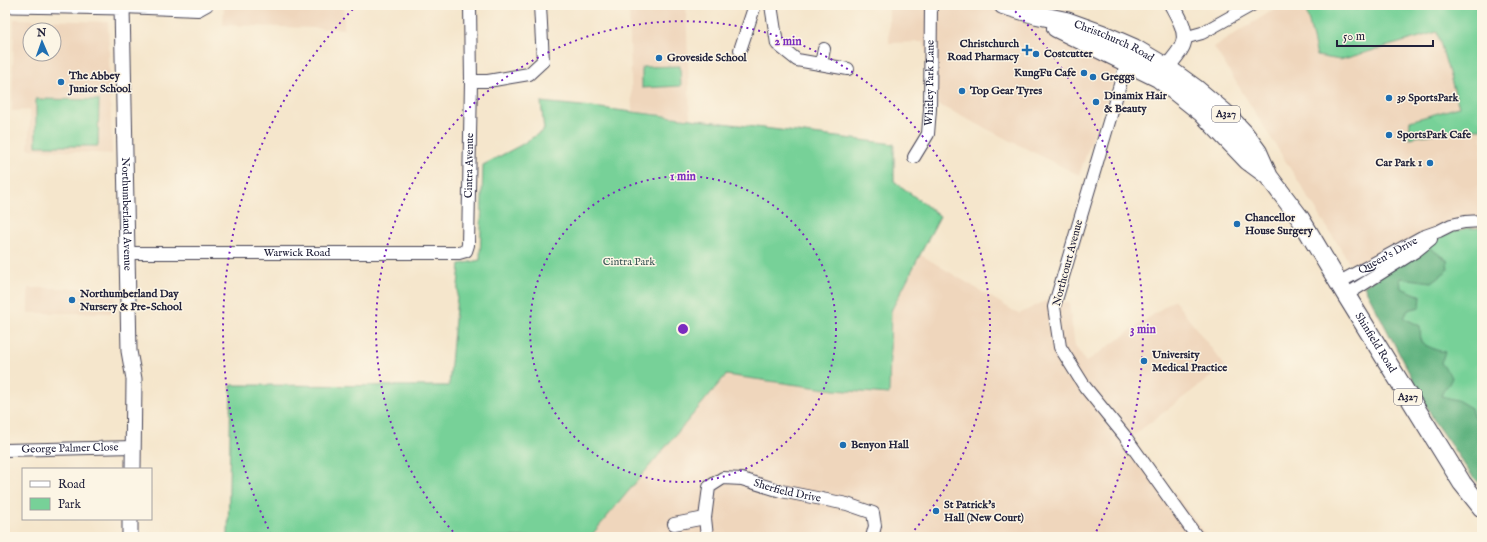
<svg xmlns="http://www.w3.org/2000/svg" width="1487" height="542" font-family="'IM FELL English',serif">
  <rect width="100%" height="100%" fill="#fcf5e5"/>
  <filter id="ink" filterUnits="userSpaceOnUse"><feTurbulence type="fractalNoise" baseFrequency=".025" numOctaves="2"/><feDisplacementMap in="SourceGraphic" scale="8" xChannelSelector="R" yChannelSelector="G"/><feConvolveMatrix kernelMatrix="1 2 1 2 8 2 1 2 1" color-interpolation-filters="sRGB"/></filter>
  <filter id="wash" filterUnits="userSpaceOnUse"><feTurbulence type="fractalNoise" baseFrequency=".012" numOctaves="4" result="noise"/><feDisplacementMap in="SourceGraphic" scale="16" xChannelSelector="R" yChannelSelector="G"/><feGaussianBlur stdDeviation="0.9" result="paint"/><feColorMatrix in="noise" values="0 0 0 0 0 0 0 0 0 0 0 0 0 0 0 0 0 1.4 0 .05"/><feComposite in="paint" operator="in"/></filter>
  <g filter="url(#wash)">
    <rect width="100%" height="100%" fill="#f5e6cc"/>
    <path fill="#efd6bc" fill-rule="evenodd" d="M224,5H344V29L223,25Z
      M629,5H686L690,118L632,111Z
      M889,5H986L1119,64L1079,175L939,105L924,42L889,43Z
      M1281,5H1482V486L1473,477L1436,424L1364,286L1214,47Z
      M14,19L108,22L112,154L28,149L31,110L12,111ZM30,30H54V54H30Z
      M921,255L1019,314L1045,301L1069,303L1075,346L1086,362L1174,300L1225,366L1131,437L1208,537H590L726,375L834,390L888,394L891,311Z
      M28,288H116V313H28Z"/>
    <path fill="#77d198" stroke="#4c7a6a" d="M1305,5H1482V129H1464L1409,138L1410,121L1459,107L1437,32L1340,60L1317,56Z
      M680,66L681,86L642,88V67Z
      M36,99L99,100L98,146H36Z
      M541,102L592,107L894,144V181L940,216L891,311L889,394L834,390L726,375L590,537H228L231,385L449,386L460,264L480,260L483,165L521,145L544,130Z
      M1467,228H1482V486L1473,477L1364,286L1446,234Z"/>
    <path fill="#61b380" stroke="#426a5e" d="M1427,246L1447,260L1448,270L1432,282L1400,278L1401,288L1421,296L1420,307L1408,310L1404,318L1420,326L1421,343L1436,350L1445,352L1441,363L1452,377C1449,387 1444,387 1441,396L1457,400L1471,408L1473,416L1482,422V486L1473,477L1436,424L1364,286Z"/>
  </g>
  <g filter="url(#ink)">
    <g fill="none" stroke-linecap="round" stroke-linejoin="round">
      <g stroke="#423f51" stroke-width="14">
        <g id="minor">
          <path d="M771,5L777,44L797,60L848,69"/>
          <path d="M122,7L198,10L207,5"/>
          <path d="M1184,38L1202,33L1252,5"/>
          <path d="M740,50L755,5"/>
          <path d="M1130,56L1124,71L1054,307L1060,347L1085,387L1124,435L1197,537"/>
          <path d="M821,64L824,49"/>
          <path d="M471,81H488L529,74L543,61L540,5"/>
          <path id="s1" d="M914,157L928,134L930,109L931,5"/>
          <path id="s2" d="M128,253H459L466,251L468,245L471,81L470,5"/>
          <path id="s3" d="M1338,283L1422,237L1439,231L1451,225L1465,222L1482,221"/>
          <path d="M1346,295L1416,251L1431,239"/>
          <path id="s4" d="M5,450L134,447"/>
          <path d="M674,524L705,518"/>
          <path id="s5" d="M707,537L705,518L709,487L723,478L742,479L781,491L847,504L873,513L875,526L872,537"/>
        </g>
      </g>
      <g stroke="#423f51" stroke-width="17">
        <g id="tertiary">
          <path id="s6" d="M13,5L122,7L129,351L134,379L133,469"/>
          <path d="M1160,75C1166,67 1180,54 1183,44C1188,32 1178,16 1172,5"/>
          <path d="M130,519V537"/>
        </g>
      </g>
      <g stroke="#423f51" stroke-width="20">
        <g id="primary">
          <path id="s7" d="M1003,5L1037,15L1066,21L1102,34L1134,48L1166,67L1195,88L1225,113L1244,133L1258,152L1269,177L1300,218L1346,295L1462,483L1482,508"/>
          <path d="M1056,28L1158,78L1202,113L1248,161L1267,175"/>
        </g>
      </g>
      <use href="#minor" stroke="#fff" stroke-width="12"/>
      <use href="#tertiary" stroke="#fff" stroke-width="15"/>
      <use href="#primary" stroke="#fff" stroke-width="18"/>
    </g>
  </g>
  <g fill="none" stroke="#7b2cbf" stroke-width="2" stroke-dasharray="2 4">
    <circle cx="683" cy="329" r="153"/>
    <path d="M457 536A307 307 0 1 1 909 536"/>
    <path d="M271 534A460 460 0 0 1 355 7M1011 7A460 460 0 0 1 1095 534"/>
  </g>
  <g fill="#1f6fb2" stroke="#fcf5e5" stroke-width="1.5">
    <path d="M1025 44h4v4h4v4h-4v4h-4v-4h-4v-4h4z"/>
    <circle cx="1036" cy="54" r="4"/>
    <circle cx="659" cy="58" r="4"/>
    <circle cx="1084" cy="73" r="4"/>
    <circle cx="1093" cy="77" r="4"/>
    <circle cx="61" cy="82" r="4"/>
    <circle cx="962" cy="91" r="4"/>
    <circle cx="1389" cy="98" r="4"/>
    <circle cx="1096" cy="102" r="4"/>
    <circle cx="1389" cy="135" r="4"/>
    <circle cx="1430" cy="163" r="4"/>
    <circle cx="1237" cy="224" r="4"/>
    <circle cx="72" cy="300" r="4"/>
    <circle cx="1144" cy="361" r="4"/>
    <circle cx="843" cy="445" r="4"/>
    <circle cx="936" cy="511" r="4"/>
  </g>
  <g text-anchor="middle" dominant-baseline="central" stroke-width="3" stroke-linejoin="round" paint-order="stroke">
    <g fill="#fcf5e5" stroke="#63616e" stroke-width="1">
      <rect x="1212" y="106" width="28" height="16" rx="3"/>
      <rect x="1394" y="389" width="28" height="16" rx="3"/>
    </g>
    <g font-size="10" font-weight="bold" fill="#22223b">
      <text x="1226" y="114">A327</text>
      <text x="1408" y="397">A327</text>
    </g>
    <g font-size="11" fill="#22223b" stroke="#fcf5e5">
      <text stroke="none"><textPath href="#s7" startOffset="117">Christchurch Road</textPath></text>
      <text stroke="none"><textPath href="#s1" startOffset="78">Whitley Park Lane</textPath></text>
      <text stroke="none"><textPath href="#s2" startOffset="424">Cintra Avenue</textPath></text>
      <text stroke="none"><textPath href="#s6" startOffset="316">Northumberland Avenue</textPath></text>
      <text stroke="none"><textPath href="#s2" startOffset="169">Warwick Road</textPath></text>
      <text stroke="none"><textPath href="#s3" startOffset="57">Queen's Drive</textPath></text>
      <text transform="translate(1068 263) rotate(-75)">Northcourt Avenue</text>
      <text stroke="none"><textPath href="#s7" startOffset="526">Shinfield Road</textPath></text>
      <text stroke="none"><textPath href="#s4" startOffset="65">George Palmer Close</textPath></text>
      <text stroke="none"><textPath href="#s5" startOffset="133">Sherfield Drive</textPath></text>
    </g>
    <g font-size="11" font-weight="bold" fill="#22223b" stroke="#fcf5e5" text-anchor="start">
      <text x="1019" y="44" text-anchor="end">Christchurch<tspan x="1019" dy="13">Road Pharmacy</tspan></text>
      <text x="1044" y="54">Costcutter</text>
      <text x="667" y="58">Groveside School</text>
      <text x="1076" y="73" text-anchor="end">KungFu Cafe</text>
      <text x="69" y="76">The Abbey<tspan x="69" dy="13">Junior School</tspan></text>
      <text x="1101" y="77">Greggs</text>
      <text x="970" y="91">Top Gear Tyres</text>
      <text x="1104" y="96">Dinamix Hair<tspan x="1104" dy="13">&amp; Beauty</tspan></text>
      <text x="1397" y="98">39 SportsPark</text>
      <text x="1397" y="135">SportsPark Cafe</text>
      <text x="1422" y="163" text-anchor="end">Car Park 1</text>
      <text x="1245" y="218">Chancellor<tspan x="1245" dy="13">House Surgery</tspan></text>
      <text x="80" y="294">Northumberland Day<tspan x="80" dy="13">Nursery &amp; Pre-School</tspan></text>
      <text x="1152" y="355">University<tspan x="1152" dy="13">Medical Practice</tspan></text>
      <text x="851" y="445">Benyon Hall</text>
      <text x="944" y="505">St Patrick's<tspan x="944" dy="13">Hall (New Court)</tspan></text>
    </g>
    <g font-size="11" fill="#3c5757" stroke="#fcf5e5">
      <text x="629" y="262">Cintra Park</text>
    </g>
  </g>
  <circle cx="683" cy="329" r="6" fill="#7b2cbf" stroke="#fcf5e5" stroke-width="2"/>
  <g font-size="12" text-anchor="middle" font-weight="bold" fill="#7b2cbf" stroke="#fcf5e5" stroke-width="3" stroke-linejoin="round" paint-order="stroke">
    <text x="788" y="45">2 min</text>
    <text x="683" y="180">1 min</text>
    <text x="1143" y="333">3 min</text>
  </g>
  <rect width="1487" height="542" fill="none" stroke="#fcf5e5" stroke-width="20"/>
  <rect x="22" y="468" width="130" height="52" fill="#fcf5e5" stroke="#a5a1a1"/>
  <rect x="30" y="481" width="20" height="6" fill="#ffffff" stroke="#a5a1a1"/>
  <text x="58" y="488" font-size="12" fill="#22223b">Road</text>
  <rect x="30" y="498" width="20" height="12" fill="#77d198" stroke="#a5a1a1"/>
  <text x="58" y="508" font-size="12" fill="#22223b">Park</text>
  <g transform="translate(42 42) rotate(358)"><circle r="19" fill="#fcf5e5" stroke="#a5a1a1"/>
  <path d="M0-3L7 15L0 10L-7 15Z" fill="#1f6fb2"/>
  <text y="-6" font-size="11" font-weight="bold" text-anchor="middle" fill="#22223b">N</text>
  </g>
  <path d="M1337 40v6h96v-6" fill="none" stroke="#22223b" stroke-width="2"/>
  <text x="1343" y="40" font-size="12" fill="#22223b" stroke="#fcf5e5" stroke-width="3" paint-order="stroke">50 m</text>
</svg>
